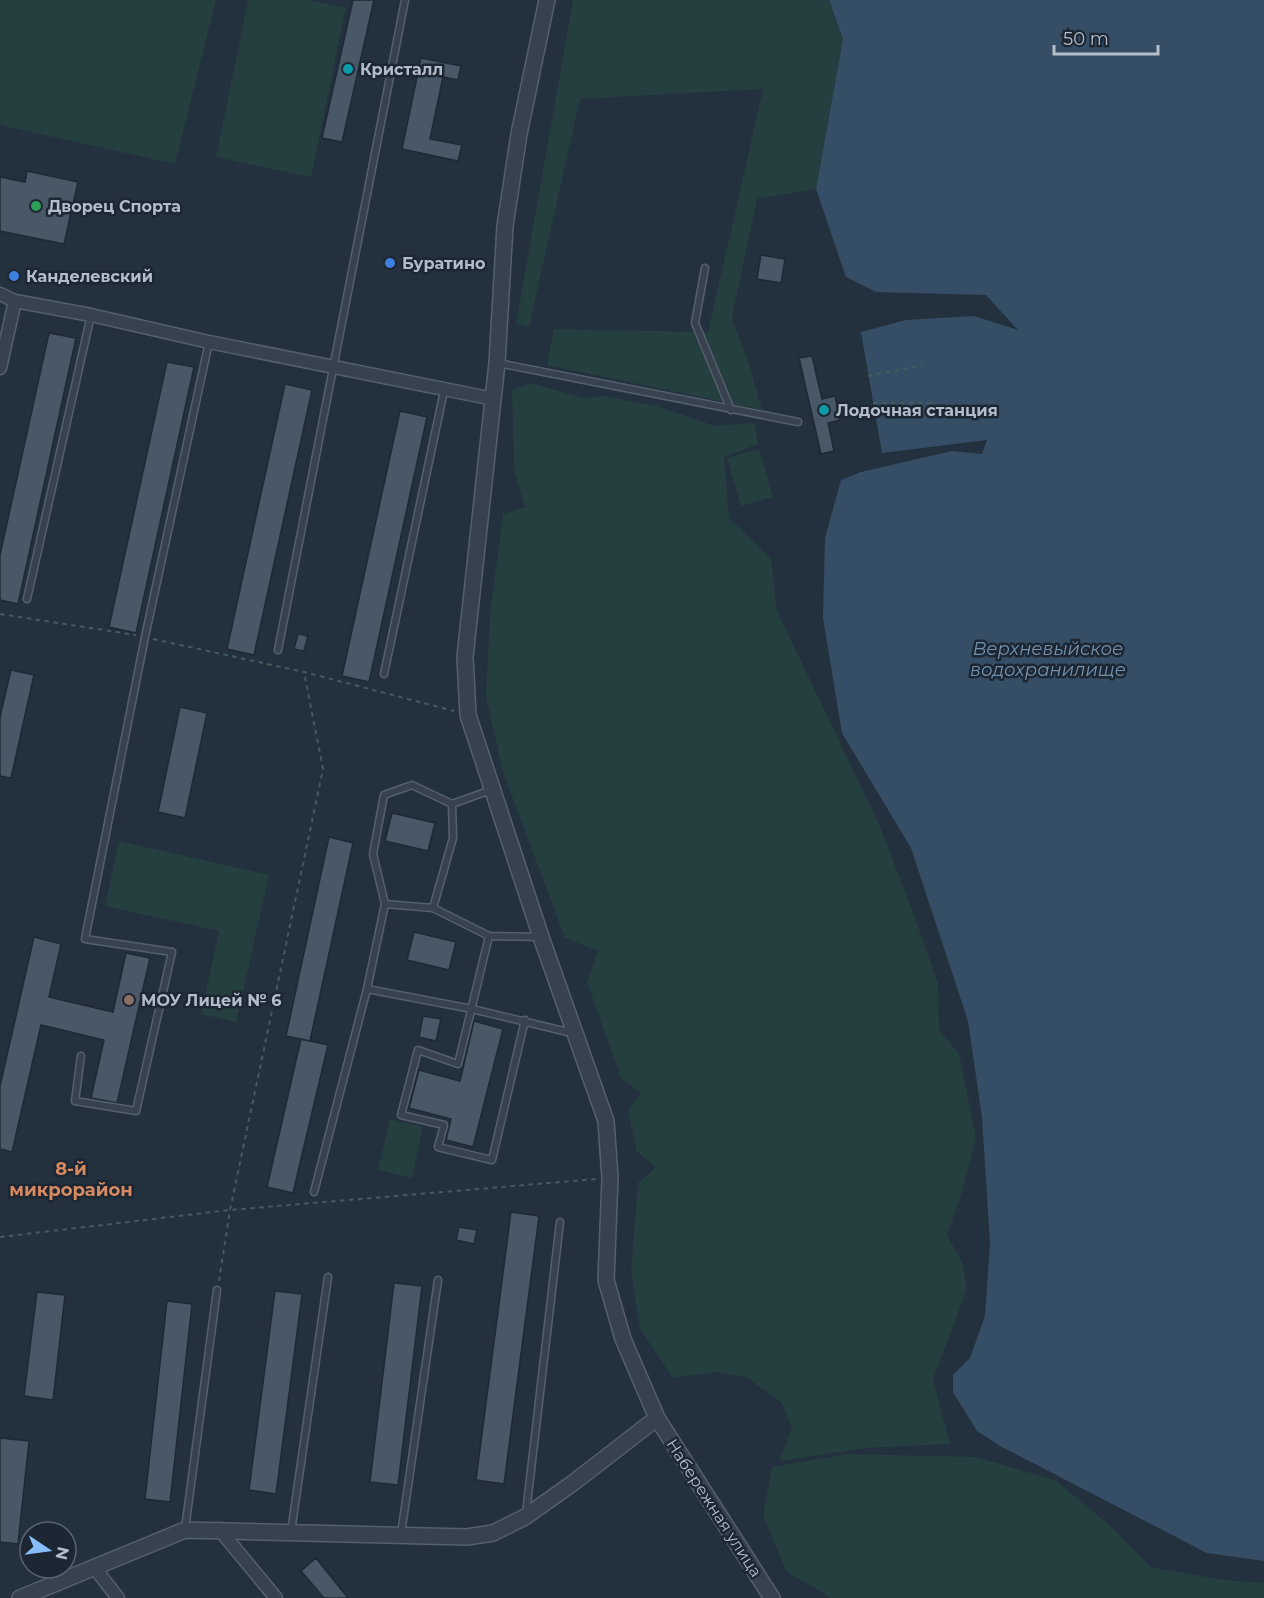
<svg xmlns="http://www.w3.org/2000/svg" width="1264" height="1598" font-family="Montserrat,sans-serif">
  <rect width="100%" height="100%" fill="#23313e"/>
  <path fill="#253e3f" d="M0,0H216L175,164L0,125Z
    M248,0H308L346,8L311,177L216,157Z
    M573,0H828L843,39L816,189L757,199L732,318L749,364L762,410L547,365L554,329L708,332L763,89L580,99L529,327L516,324Z
    M531,383L584,398L603,396L657,406L715,426L754,423L758,444L724,457L729,518L771,559L777,611L879,824L914,915L938,983L939,1031L959,1053L976,1138L961,1195L947,1235L962,1262L967,1289L933,1380L950,1444L866,1448L779,1461L792,1428L782,1403L746,1377L716,1372L673,1378L640,1329L631,1272L638,1183L656,1167L637,1152L628,1111L641,1093L621,1078L587,982L598,951L565,938L503,772L486,696L490,614L503,514L525,507L514,470L512,390Z
    M759,449L773,497L741,506L727,458Z
    M119,841L269,875L236,1022L201,1014L219,931L105,906Z
    M390,1119L423,1127L412,1178L378,1170Z
    M848,1454L976,1457L1055,1480L1113,1528L1150,1567L1224,1580L1264,1583V1598H831L786,1571L763,1515L772,1467Z"/>
  <path fill="#364e65" d="M829,0H1264V1561L1207,1553L1000,1446L977,1431L953,1392V1375L970,1358L985,1316L990,1243L982,1117L968,1021L911,848L842,733L823,618L825,538L841,480L861,472L952,451L982,454L987,440L882,453L861,332L906,320L974,316L1018,330L986,295L876,292L846,277L816,189L843,39Z"/>
  <path fill="#495867" stroke="#1e2935" stroke-width="1.5" d="M353,0H374L342,142L322,138Z
    M421,58L461,66L458,80L443,77L430,139L462,145L458,161L402,149Z
    M27,171L78,182L64,244L0,231V177L25,182Z
    M761,255L785,259L781,283L757,279Z
    M49,333L76,338L18,604L0,600V555Z
    M812,356L822,399L835,396L840,420L828,423L834,451L821,454L799,358Z
    M167,362L194,367L136,633L109,627Z
    M285,384L312,390L254,655L227,649Z
    M400,411L427,417L369,682L342,676Z
    M298,634L308,636L304,651L294,649Z
    M11,670L34,675L11,778L0,776V717Z
    M180,707L207,713L185,818L158,812Z
    M392,813L435,823L428,851L385,841Z
    M329,837L353,843L310,1041L286,1036Z
    M414,932L456,942L449,970L407,960Z
    M34,937L61,944L49,997L113,1012L126,953L150,958L117,1103L91,1098L104,1040L41,1025L12,1152L0,1149V1086Z
    M423,1016L441,1019L436,1041L419,1037Z
    M474,1021L503,1029L473,1147L446,1140L451,1119L409,1108L419,1070L460,1081Z
    M301,1039L328,1045L293,1193L267,1187Z
    M511,1212L539,1216L504,1484L476,1480Z
    M459,1227L477,1230L474,1244L456,1240Z
    M394,1283L422,1286L398,1485L370,1482Z
    M275,1291L302,1294L276,1494L249,1490Z
    M37,1292L65,1295L53,1400L24,1396Z
    M167,1301L192,1304L170,1502L145,1499Z
    M0,1438L29,1441L18,1544L0,1542Z
    M316,1558L348,1598H324L301,1571Z"/>
  <g fill="none" stroke-linecap="round" stroke-linejoin="round">
    <g stroke="#55606c" stroke-width="9">
      <path id="service" d="M705,268L695,323L731,410
        M498,363L798,422
        M27,599L91,315
        M278,650L405,0
        M384,674L444,391
        M385,904L433,908L453,838L452,804
        M433,908L489,936L541,937
        M489,936L458,1064L418,1050L401,1115L444,1125L438,1147L492,1160L525,1020
        M367,989L472,1009L572,1033
        M81,1056L75,1101L136,1111L172,952L85,939L145,637L209,342
        M314,1192L367,989L385,904L373,854L384,795L412,785L452,804L491,790
        M526,1513L560,1222
        M185,1529L217,1290
        M291,1532L328,1277
        M401,1534L438,1280"/>
    </g>
    <g stroke="#55606c" stroke-width="15">
      <path id="minor" d="M0,294L15,301
        M0,368L15,301L91,315L209,342L494,399
        M219,1529L276,1598
        M94,1567L118,1598"/>
    </g>
    <g stroke="#55606c" stroke-width="18">
      <path id="tertiary" d="M547,0L519,134L505,226L497,363L465,657L468,715L541,937L606,1121L610,1178L606,1280L623,1339L657,1418L772,1598
        M20,1598L185,1530L467,1537L493,1533L525,1517L573,1483L657,1418"/>
    </g>
    <path stroke="#435b5b" stroke-width="2" stroke-dasharray="4.5 4.5" stroke-linecap="butt" d="M868,376L923,365
      M873,403H936
      M0,614L136,635
      M153,639L304,672L454,711
      M0,1237L230,1210L596,1179
      M219,1281L230,1210L323,769L304,672"/>
    <use href="#service" stroke="#37424e" stroke-width="6"/>
    <use href="#minor" stroke="#37424e" stroke-width="12"/>
    <use href="#tertiary" stroke="#37424e" stroke-width="15"/>
  </g>
  <g fill="#0f9aa8" stroke="#1c2733" stroke-width="2">
    <circle cx="348" cy="69" r="6"/>
    <circle cx="824" cy="410" r="6"/>
  </g>
  <circle fill="#2e9e5b" stroke="#1c2733" stroke-width="2" cx="36" cy="206" r="6"/>
  <g fill="#3f7fe0" stroke="#1c2733" stroke-width="2">
    <circle cx="390" cy="263" r="6"/>
    <circle cx="14" cy="276" r="6"/>
  </g>
  <circle fill="#8d6e63" stroke="#1c2733" stroke-width="2" cx="129" cy="1000" r="6"/>
  <g text-anchor="middle" dominant-baseline="central" stroke-width="5" stroke-linejoin="round" paint-order="stroke">
    <g font-size="16" font-weight="bold" fill="#b3bdc9" stroke="#1c2733" text-anchor="start">
      <text x="360" y="69">Кристалл</text>
      <text x="48" y="206">Дворец Спорта</text>
      <text x="402" y="263">Буратино</text>
      <text x="26" y="276">Канделевский</text>
      <text x="836" y="410">Лодочная станция</text>
      <text x="141" y="1000">МОУ Лицей № 6</text>
    </g>
    <g font-size="16" fill="#b3bdc9" stroke="#1c2733">
      <text transform="translate(714 1508) rotate(57)">Набережная улица</text>
    </g>
    <g font-size="18" font-style="italic" fill="#7291ad" stroke="#1c2733">
      <text x="1048" y="649">Верхневыйское<tspan x="1048" dy="21">водохранилище</tspan></text>
    </g>
    <g font-size="18" font-weight="bold" fill="#d78960" stroke="#1c2733">
      <text x="71" y="1169">8-й<tspan x="71" dy="21">микрорайон</tspan></text>
    </g>
  </g>
  <g transform="translate(48 1550) rotate(103)"><circle r="28" fill="#1c2733" stroke="#58636f" stroke-width="1.5"/>
  <path d="M0-4.5L10 22L0 15L-10 22Z" fill="#87befa"/>
  <text y="-9" font-size="16" font-weight="bold" text-anchor="middle" fill="#b3bdc9">N</text>
  </g>
  <path d="M1054 45v9h104v-9" fill="none" stroke="#b3bdc9" stroke-width="3"/>
  <text x="1063" y="45" font-size="18" fill="#b3bdc9" stroke="#1c2733" stroke-width="4.5" paint-order="stroke">50 m</text>
</svg>
